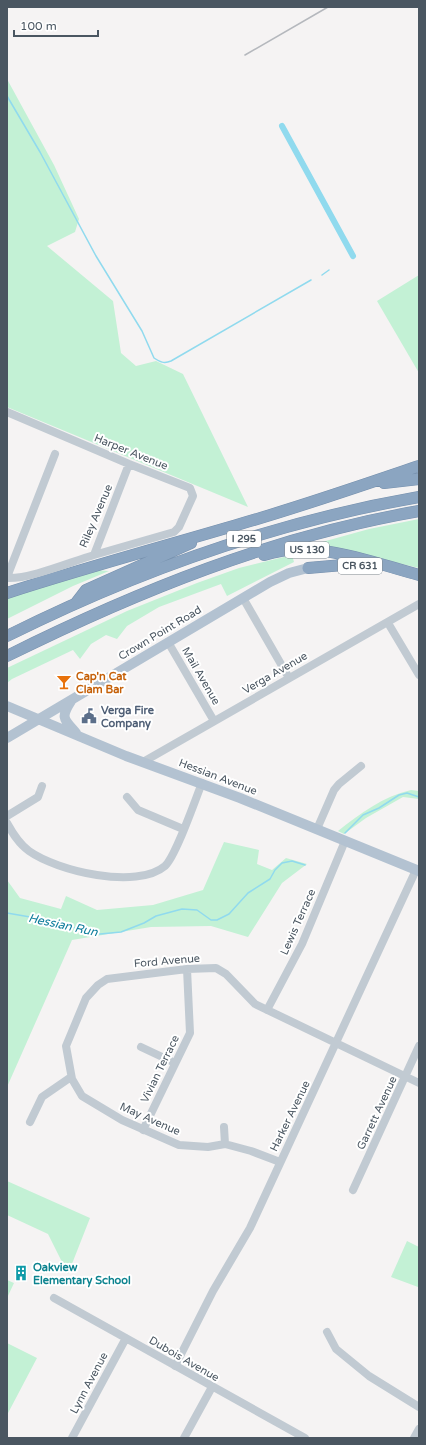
<svg xmlns="http://www.w3.org/2000/svg" width="426" height="1445" font-family="'Varela Round',sans-serif">
  <rect width="100%" height="100%" fill="#f5f3f3"/>
  <path fill="#c3f1d5" d="M7,79L54,165L79,219L75,232L47,246L113,301L121,353L136,366L156,361L183,374L248,507L7,407Z
    M419,275V373L377,301Z
    M419,519V568L315,544L369,529Z
    M292,555L294,562L227,596L221,584L159,607L127,626L117,639L106,635L91,644L80,659L73,650L12,679L7,683V668L127,611L197,583L239,568Z
    M94,570L109,571L73,586L7,619V598Z
    M411,790L419,791V799L403,797L366,818L344,834L338,831C361,813 382,797 411,790Z
    M224,842L259,850L257,864L272,870L286,858L307,864L282,883L248,937L211,926L151,927L72,940L7,1087V880L20,898L61,909L66,896L97,910L153,905L203,890Z
    M7,1181L90,1218L68,1274L48,1234L7,1215Z
    M407,1241L419,1247L418,1287L391,1277Z
    M7,1280L14,1283L7,1298Z
    M7,1343L37,1358L7,1415Z"/>
  <g fill="none" stroke-linecap="round" stroke-linejoin="round">
    <path stroke="#90daee" stroke-width="1.5" d="M7,96L40,152L96,256L142,331L154,358C160,362 164,364 171,361L311,280
      M322,275L329,270
      M345,833L363,815L379,808L399,795L407,793L419,797
      M7,913L36,918L100,934L121,932L144,923L156,916L182,909L197,910L211,920H217L229,914L248,893L270,879L275,870L282,863L292,861L305,865"/>
    <path stroke="#90daee" stroke-width="6" d="M282,126L353,256"/>
    <g stroke="#7690ad" stroke-width="12">
      <path id="highway" d="M384,483L419,479
        M264,555C315,539 370,562 419,575
        M308,568L343,565L372,567
        M7,593C84,568 162,547 240,524C300,507 360,486 419,466
        M76,603L86,590L191,543
        M7,636C137,571 275,522 419,497
        M7,656C138,591 274,536 419,511"/>
    </g>
    <path stroke="#c1cad2" stroke-width="8" d="M7,412L129,464L190,488L193,496L179,527L174,532L94,555
      M7,577L55,454
      M7,578C31,579 70,562 94,555L129,464
      M243,598L289,678
      M388,623L419,675
      M168,642L214,721
      M143,762L419,604
      M127,797L138,810L183,829
      M7,816L38,797L42,786
      M7,823C13,834 19,844 29,851C57,871 137,890 165,866C176,856 195,800 202,783
      M317,829L334,790L339,784L361,766
      M267,1010L302,944L345,841
      M141,1047L175,1063
      M30,1122L42,1097L71,1077
      M224,1127L225,1144
      M143,1130L190,1033L187,969
      M280,1162L251,1151L225,1144L208,1147L179,1145L122,1120L82,1096L72,1079L66,1046L86,998L98,985L107,979L187,969L216,968L226,974L255,1004L419,1083
      M353,1190L419,1046
      M54,1298L305,1438
      M327,1332L336,1349L369,1376L419,1407
      M175,1366L213,1291L250,1228L416,870
      M72,1438L126,1338
      M184,1438L212,1387
      M414,1438L419,1429"/>
    <path stroke="#b3c2d1" stroke-width="10" d="M71,701C60,718 64,719 76,733
      M7,706L126,756L240,798L419,871
      M7,738L270,582L289,573L308,568"/>
    <use href="#highway" stroke="#8ba5c1" stroke-width="11"/>
    <path stroke="#b5b8bd" stroke-width="1.5" d="M245,55L328,7"/>
  </g>
  <defs>
    <g id="bar-bare" transform="scale(1.2)"><path d="M-6-5H6L.8 .8V4.5H3.5V6h-7V4.5H-.8V.8Z" fill="#e8710a" stroke="#fff" stroke-width="2.5" paint-order="stroke"/></g>
    <g id="civic-bare" transform="scale(1.2)"><path d="M-.6-6.5H3V-4.5H.6V-3L4-1V1h2V6H-6V1h2V-1L-.6-3ZM-1.2 2.5V6h2.4V2.5Z" fill="#5c6f8a" stroke="#fff" stroke-width="2.5" paint-order="stroke"/></g>
    <g id="building-bare" transform="scale(1.2)"><path d="M-4-6H4V6H1V3H-1V6H-4ZM-2.5-4.3h1.7v1.8h-1.7ZM.8-4.3h1.7v1.8H.8ZM-2.5-1h1.7V.8h-1.7ZM.8-1h1.7V.8H.8Z" fill="#0f9aa8" stroke="#fff" stroke-width="2.5" paint-order="stroke"/></g>
  </defs>
  <g fill-rule="evenodd">
    <use href="#bar-bare" x="64" y="682"/>
    <use href="#civic-bare" x="89" y="716"/>
    <use href="#building-bare" x="21" y="1273"/>
  </g>
  <g text-anchor="middle" dominant-baseline="central" stroke-width="4" stroke-linejoin="round" paint-order="stroke">
    <g fill="#fff" stroke="#808990" stroke-width="1">
      <rect x="227" y="531" width="34" height="16" rx="3"/>
      <rect x="285" y="542" width="44" height="16" rx="3"/>
      <rect x="338" y="558" width="44" height="16" rx="3"/>
    </g>
    <g font-size="10" font-weight="bold" fill="#4a5661">
      <text x="244" y="539">I 295</text>
      <text x="307" y="550">US 130</text>
      <text x="360" y="566">CR 631</text>
    </g>
    <g font-size="11" fill="#4a5661" stroke="#fff">
      <text transform="translate(131 452) rotate(22)">Harper Avenue</text>
      <text transform="translate(96 516) rotate(-67)">Riley Avenue</text>
      <text transform="translate(160 633) rotate(-31)">Crown Point Road</text>
      <text transform="translate(275 673) rotate(-30)">Verga Avenue</text>
      <text transform="translate(201 676) rotate(60)">Mail Avenue</text>
      <text transform="translate(218 777) rotate(21)">Hessian Avenue</text>
      <text transform="translate(298 922) rotate(-66)">Lewis Terrace</text>
      <text transform="translate(167 961) rotate(-5)">Ford Avenue</text>
      <text transform="translate(160 1069) rotate(-64)">Vivian Terrace</text>
      <text transform="translate(377 1113) rotate(-65)">Garrett Avenue</text>
      <text transform="translate(290 1116) rotate(-64)">Harker Avenue</text>
      <text transform="translate(150 1119) rotate(24)">May Avenue</text>
      <text transform="translate(184 1359) rotate(30)">Dubois Avenue</text>
      <text transform="translate(89 1383) rotate(-62)">Lynn Avenue</text>
    </g>
    <g font-size="11" font-weight="bold" fill="#c56008" stroke="#fff" text-anchor="start">
      <text x="76" y="676">Cap'n Cat<tspan x="76" dy="13">Clam Bar</tspan></text>
    </g>
    <g font-size="11" font-weight="bold" fill="#4e5e75" stroke="#fff" text-anchor="start">
      <text x="101" y="710">Verga Fire<tspan x="101" dy="13">Company</tspan></text>
    </g>
    <g font-size="11" font-weight="bold" fill="#0d838f" stroke="#fff" text-anchor="start">
      <text x="33" y="1267">Oakview<tspan x="33" dy="13">Elementary School</tspan></text>
    </g>
    <g font-size="12" font-style="italic" fill="#0c7c9b" stroke="#fff">
      <text transform="translate(63 925) rotate(12)">Hessian Run</text>
    </g>
  </g>
  <rect width="426" height="1445" fill="none" stroke="#4a5661" stroke-width="16"/>
  <path d="M14 30v6h84v-6" fill="none" stroke="#4a5661" stroke-width="2"/>
  <text x="20" y="30" font-size="12" fill="#4a5661" stroke="#ffffff" stroke-width="3" paint-order="stroke">100 m</text>
</svg>
